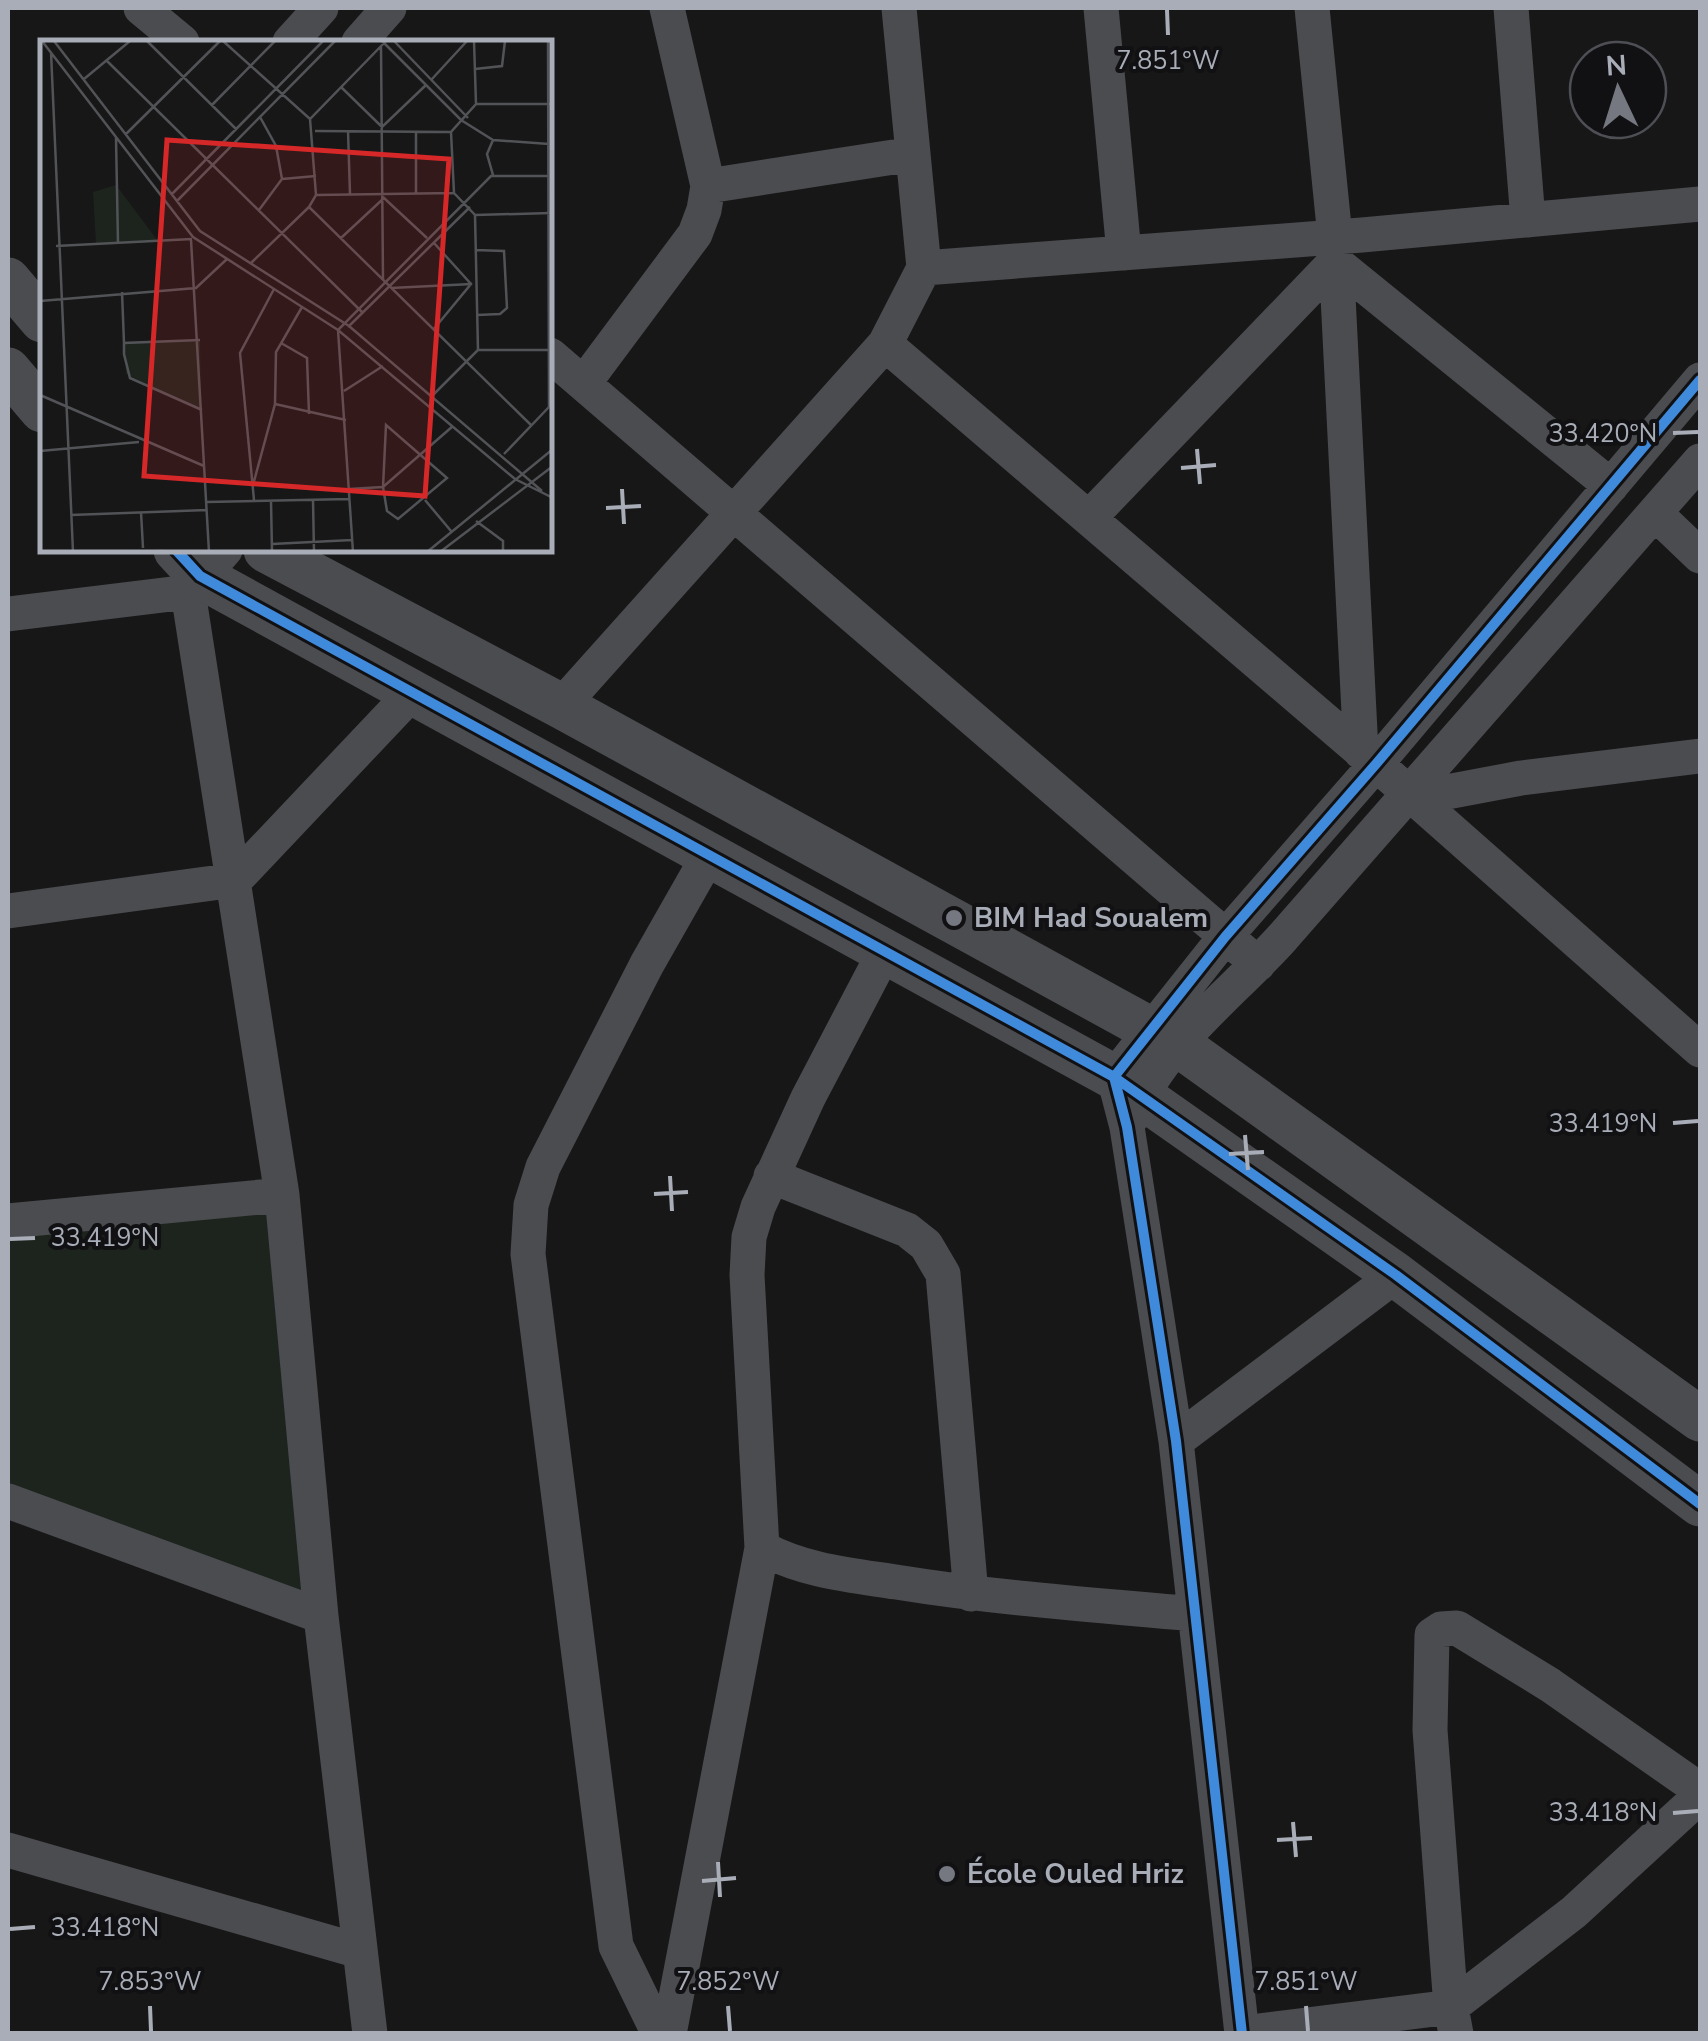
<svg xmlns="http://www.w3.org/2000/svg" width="1708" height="2041" font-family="'Nunito Sans',sans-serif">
  <rect width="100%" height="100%" fill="#171717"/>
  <path fill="#1d241e" d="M282,1195L321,1616L8,1494V1225Z"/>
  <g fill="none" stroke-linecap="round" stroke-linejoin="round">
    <path stroke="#4b4c50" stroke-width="35" d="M141,8L182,42
      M899,8L924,268L885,344L1376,764L1700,1050
      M1101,8L1124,253
      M1312,8L1335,237L1361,752
      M1511,8L1528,220
      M290,42L321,8
      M359,42L389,8
      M708,186L913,154
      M924,268L1362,235L1700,204
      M550,355L1258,964
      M584,383L695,234L704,210L708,186L667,8
      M1655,513L1700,556
      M1089,518L1335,262L1611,486
      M188,592L282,1195L321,1616L370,2034
      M8,614L188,592L225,550
      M561,706L885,344
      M1415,798L1521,778L1700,756
      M8,911L235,880L412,693
      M885,951L808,1098L758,1207L749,1237L747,1275L762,1548C804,1571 850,1575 896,1582C995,1598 1095,1605 1195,1614
      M1132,1117C1161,1045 1233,993 1283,937C1422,778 1561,619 1700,461
      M771,1176L907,1230L926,1245L943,1274L971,1594
      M8,1221L282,1195
      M1176,1441L1396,1275
      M8,1501L321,1616
      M8,1850L359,1951
      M1242,2033L1451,2007L1574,1912L1700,1796
      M659,2034L616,1946L528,1254L531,1205L543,1167L647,964L709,855
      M669,2034L762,1548
      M1242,2034L1176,1441L1127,1127L1114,1077L1225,937L1376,764L1700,380
      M1456,2034L1451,2007L1430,1730L1432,1635L1441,1629L1457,1628L1550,1685L1700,1790"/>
    <path stroke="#4b4c50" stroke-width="45" d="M8,280L42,320
      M8,370L42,410
      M176,550L200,576L1114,1077L1396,1275L1700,1504
      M266,550L561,706L1179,1045L1700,1419"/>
    <g stroke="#111113" stroke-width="16">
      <path id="cycleway" d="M176,550L200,576L1114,1077L1396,1275L1700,1504
        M1242,2034L1176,1441L1127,1127L1114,1077L1225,937L1376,764L1700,380"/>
    </g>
    <use href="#cycleway" stroke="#408adc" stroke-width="10"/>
  </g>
  <path fill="none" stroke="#a8adb8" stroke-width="4" d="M1167,10L1168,35M1673,433L1698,432M1197,449L1200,484M1181,468L1216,465M622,489L624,524M606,508L641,506M1673,1123L1698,1121M1245,1135L1248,1170M1229,1154L1264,1152M670,1176L672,1211M654,1194L688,1192M10,1239L35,1238M1673,1813L1698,1811M1293,1822L1296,1857M1277,1840L1312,1838M718,1862L720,1897M702,1881L736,1878M10,1929L35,1927M150,2006L151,2031M728,2006L730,2031M1306,2006L1308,2031"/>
  <g fill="#757880" stroke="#111113" stroke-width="4">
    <circle cx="954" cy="918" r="10"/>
    <circle cx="947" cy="1874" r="10"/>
  </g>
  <g text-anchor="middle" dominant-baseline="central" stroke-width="8" stroke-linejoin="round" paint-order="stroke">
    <g font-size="28" font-weight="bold" fill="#a8adb8" stroke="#111113" text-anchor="start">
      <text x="974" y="918">BIM Had Soualem</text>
      <text x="967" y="1874">École Ouled Hriz</text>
    </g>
  </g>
  <g transform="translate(40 40)">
    <rect width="512" height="512" fill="#171717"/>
    <path d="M76,145L118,201L56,204L53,152ZM160,300L161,370L86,334L84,303Z" fill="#1d241e"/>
    <path fill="none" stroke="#515357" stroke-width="2.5" d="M2,1L153,197L298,290L475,439L513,458M14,1L160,191L309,286L502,451M107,1L196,89M183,1L270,79L346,1M342,1L421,80L453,100L509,104M354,1L428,78M508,1L509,367M341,6L343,239M11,12L33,512M66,20L323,273M435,29L462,26L465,1M44,39L90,1M392,39L427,1M301,47L342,87L386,45M436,64H513M172,65L235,1M270,79L276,155L269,167L491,385M275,91L411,92M308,91L310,154M376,92V154M86,94L180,1M76,98L78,203M453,100L447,114L453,135M242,139L276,136M132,154L283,1M276,155L414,153M137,161L295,1M219,170L242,139L236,106L220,77M435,175L511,173M301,198L344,158L387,198M151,200L169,512M16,206L152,199M435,210L464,211L467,268L460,274L437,275M211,223L269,167M351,248L432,244M82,252L84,303M0,261L156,248L187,219M262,267L236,312L235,364L306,380M308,287L430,167M393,290L431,244L394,203M160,300L84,303V314L90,338L162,370M241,303L267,318L269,374M438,310H513M304,351L343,326M0,355L164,426M393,355L438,310L435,175L414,153L411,92L436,64L434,1M346,385L407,438L358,479L347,471L343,447ZM0,411L99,402M464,414L509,367M213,445L235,364M309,449L343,447L413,386M214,460L200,313L234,249M273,460L274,512M385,460L411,491M231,461L232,512M166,462L309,459M101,472L103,508M31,475L167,470M436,481L463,501V512M232,504L312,500M82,512L124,511M313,512L298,290L451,136H509M387,512L513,409M400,512L513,426"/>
    <path fill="#d62828" fill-opacity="0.15" stroke="#d62828" stroke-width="5" d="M127,100L409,119L385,456L104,436Z"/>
    <rect width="512" height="512" fill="none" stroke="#a8adb8" stroke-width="5"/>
  </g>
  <g font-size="25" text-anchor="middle" fill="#a8adb8" stroke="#111113" stroke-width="8" stroke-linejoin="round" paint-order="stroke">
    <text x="1168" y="69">7.851°W</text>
    <text x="1603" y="442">33.420°N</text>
    <text x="1603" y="1132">33.419°N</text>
    <text x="105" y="1246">33.419°N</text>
    <text x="1603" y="1821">33.418°N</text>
    <text x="105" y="1936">33.418°N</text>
    <text x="150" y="1990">7.853°W</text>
    <text x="728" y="1990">7.852°W</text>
    <text x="1306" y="1990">7.851°W</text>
  </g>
  <rect width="1708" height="2041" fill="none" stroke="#a8adb8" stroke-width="20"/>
  <g transform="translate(1618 90) rotate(356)"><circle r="48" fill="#111113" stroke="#4d4f55" stroke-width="2.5"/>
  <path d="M0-8L18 38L0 25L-18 38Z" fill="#757880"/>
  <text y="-15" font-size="28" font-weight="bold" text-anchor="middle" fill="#a8adb8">N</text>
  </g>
</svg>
